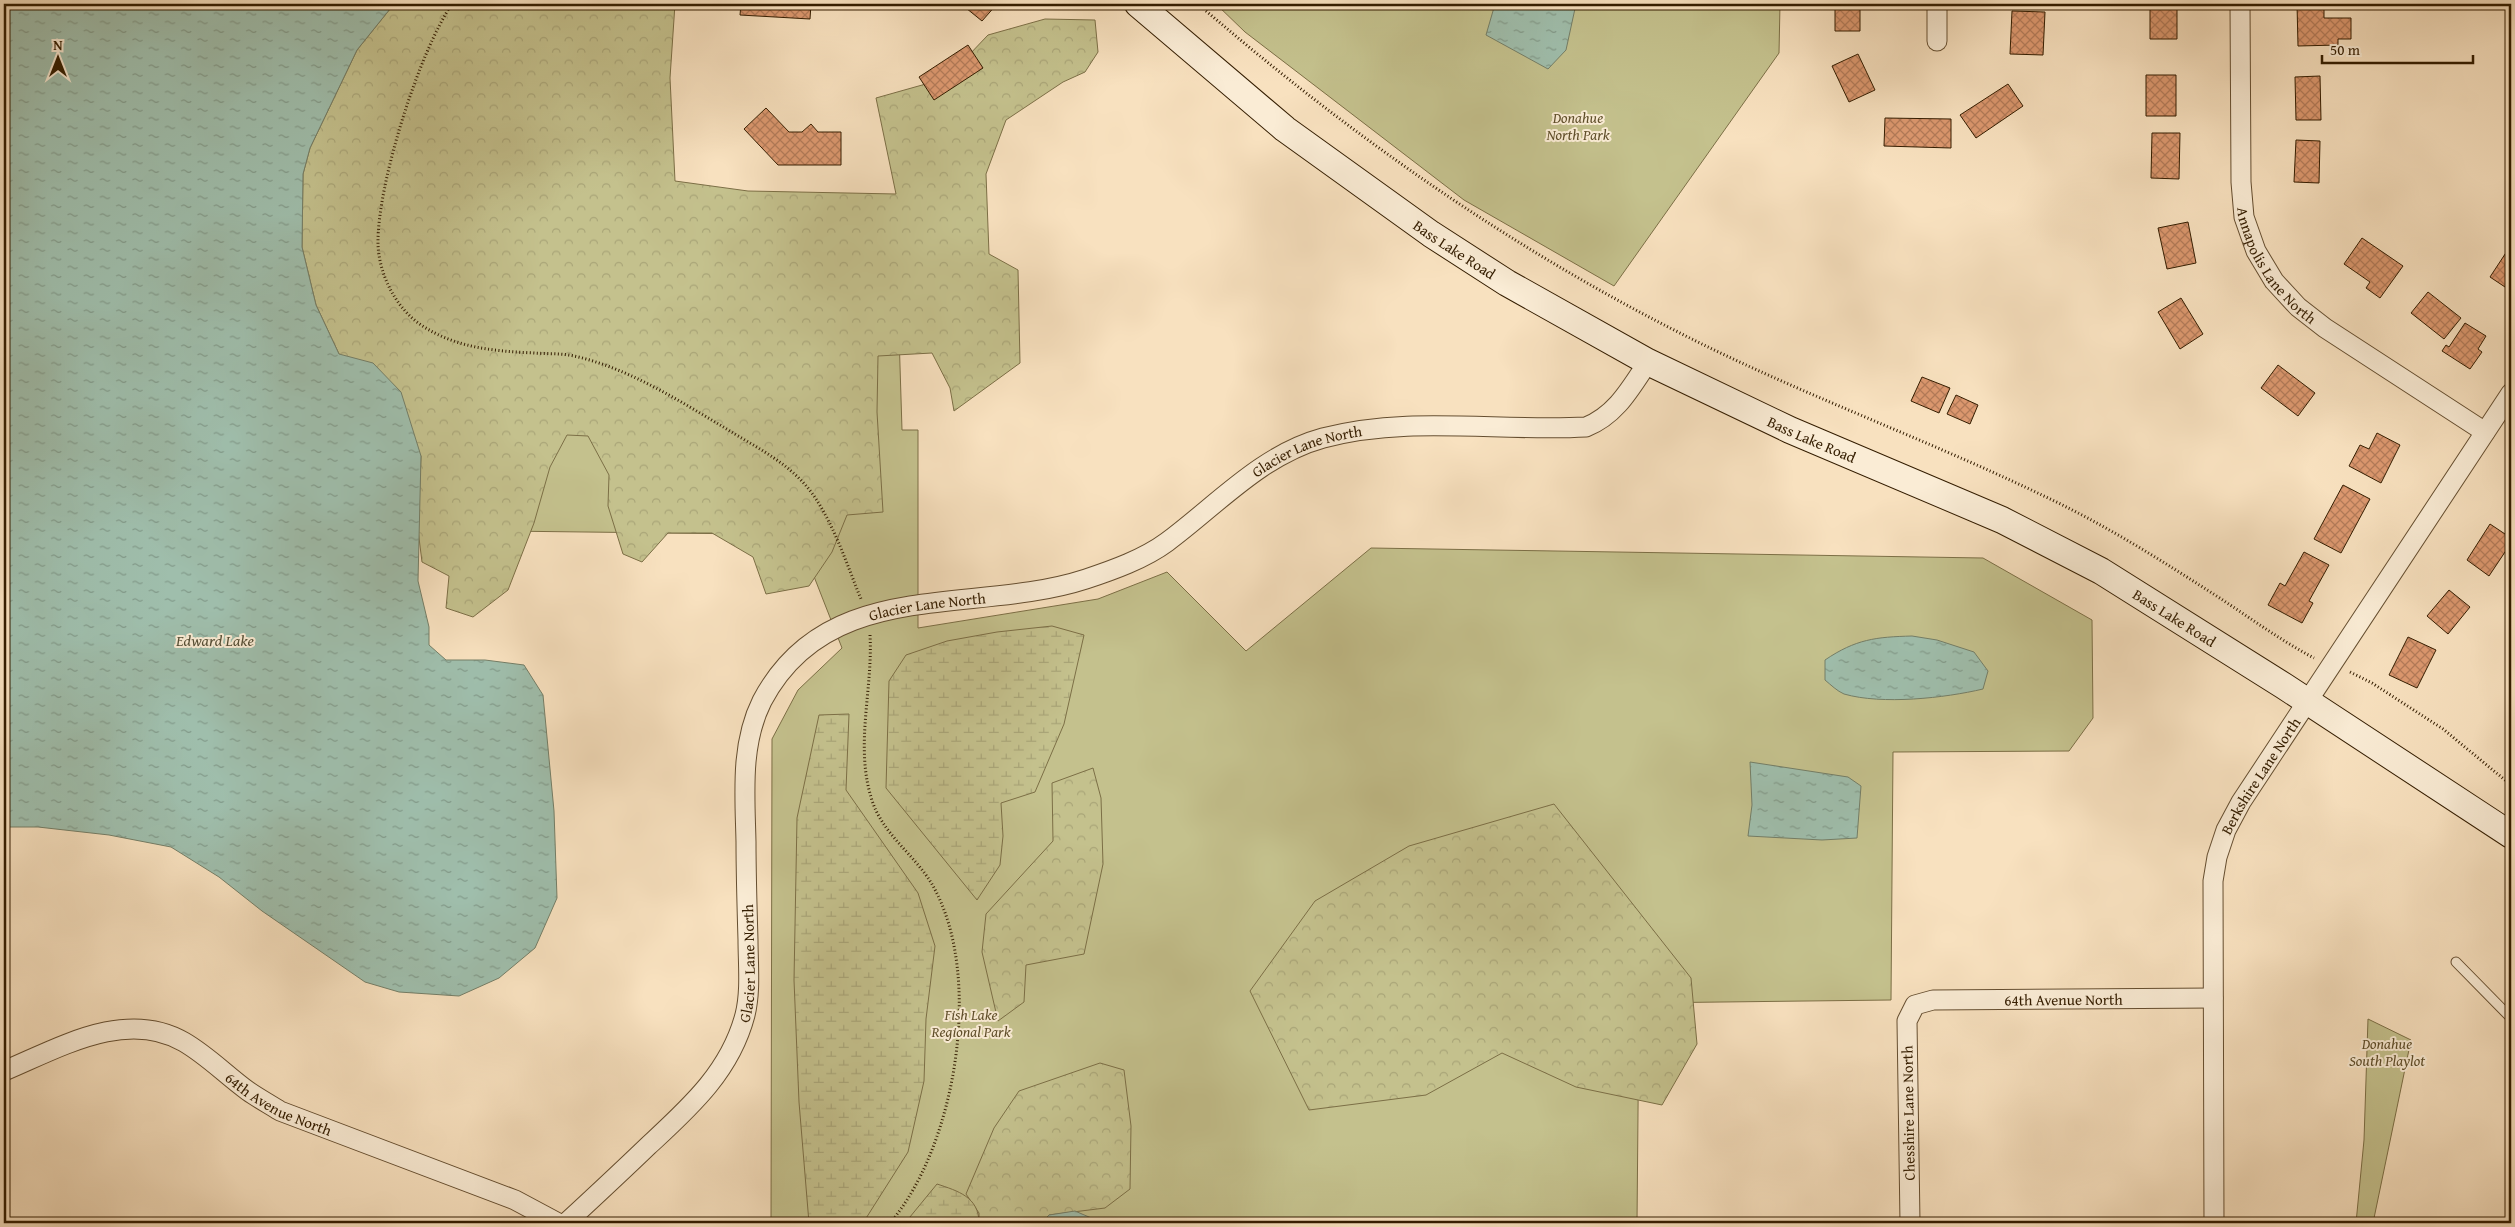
<svg xmlns="http://www.w3.org/2000/svg" width="2515" height="1227" font-family="'Gentium Book Plus',serif">
  <defs>
    <pattern id="forest-crowns" width="20" height="18" patternUnits="userSpaceOnUse" patternTransform="scale(1.25)"><rect width="20" height="18" fill="#c4c18d"/><path d="M2 6a3 3 0 1 1 6 0M12 15a3 3 0 1 1 6 0" fill="none" stroke="#a9a578"/></pattern>
    <pattern id="wetland-marsh" width="20" height="14" patternUnits="userSpaceOnUse" patternTransform="scale(1.25)"><rect width="20" height="14" fill="#c4c18d"/><path d="M1 5h8M5 5V1M11 12h8M15 12V8" fill="none" stroke="#a9a578"/></pattern>
    <pattern id="water-ripples" width="26" height="14" patternUnits="userSpaceOnUse" patternTransform="scale(1.25)"><rect width="26" height="14" fill="#9fbeac"/><path d="M2 4q2-2 4 0t4 0M15 11q2-2 4 0t4 0" fill="none" stroke="#829a8a"/></pattern>
    <pattern id="building-cross-hatch" width="8" height="8" patternUnits="userSpaceOnUse" patternTransform="scale(1.25)"><rect width="8" height="8" fill="#dc986f"/><path d="M0 0l8 8M0 8l8-8" fill="none" stroke="#b37b59"/></pattern>
  </defs>
  <rect width="100%" height="100%" fill="#f8e1bf"/>
  <filter id="stains"><feTurbulence type="fractalNoise" baseFrequency=".004" numOctaves="4"/><feColorMatrix values="0 0 0 0 .2 0 0 0 0 .09 0 0 0 0 .02 0 0 0 .5 -.17"/></filter>
  <radialGradient id="worn" r=".72"><stop offset=".6" stop-color="#630" stop-opacity="0"/><stop offset="1" stop-color="#630" stop-opacity=".3"/></radialGradient>
  <path fill="#c4c18d" stroke="#7c6f46" d="M394,4L658,205L895,206L902,430H918V628L1098,599L1167,572L1246,651L1371,548L1983,558L2092,620L2093,718L2069,751L1893,752L1891,1000L1639,1003L1637,1223H771L772,739L798,690L842,648L804,551L751,534L418,530L421,456Z
    M1216,4H1780L1779,53L1614,286L1464,200L1245,32Z
    M2368,1019L2411,1040L2373,1223H2356L2364,1140Z"/>
  <path fill="url(#forest-crowns)" stroke="#7c6f46" d="M394,4H675L670,78L675,181L748,191L896,194L876,98L947,78L988,35L1045,19L1095,20L1098,52L1085,72L1063,82L1006,120L986,174L989,254L1018,270L1020,363L954,411L950,388L932,353L878,356L877,412L883,512L847,515L832,552L809,586L766,594L753,557L712,533H668L642,562L623,554L608,506L609,475L588,436L567,435L550,467L534,523L508,590L473,617L446,608L449,576L422,562L418,530L421,456L339,354L316,305L302,247L303,174L310,148L357,50Z
    M1093,768L1101,798L1103,864L1084,954L1026,965L1024,1002L998,1021L982,952L986,914L1053,841L1052,783Z
    M1554,804L1691,978L1697,1044L1662,1105L1576,1087L1502,1053L1426,1095L1309,1110L1250,991L1315,901L1409,846Z
    M1100,1063L1124,1070L1131,1126L1130,1189L1105,1208L1049,1215L1041,1223H979V1213L966,1194L994,1128L1019,1091Z"/>
  <path fill="url(#wetland-marsh)" stroke="#7c6f46" d="M1052,626L1084,635L1064,724L1035,792L1001,803L1003,836L1000,865L977,900L886,788L889,681L906,655L947,641L997,632Z
    M849,714L846,790L918,893L935,946L926,1019L924,1081L908,1152L863,1223H809L799,1102L794,980L797,818L819,715Z
    M937,1184C958,1191 979,1197 979,1223H905Z"/>
  <path fill="url(#water-ripples)" stroke="#747e67" d="M4,4H394L357,50L310,148L303,174L302,247L316,305L339,354L373,363L401,392L421,456L418,581L429,627V645L446,660H485L524,665L543,695L554,811L557,898L535,948L499,978L459,996L399,992L365,982L262,911L219,877L171,847L109,835L38,827H4Z
    M1495,4H1576L1566,50L1548,69L1486,35Z
    M1912,636L1937,640L1974,652L1988,671L1983,689C1945,698 1882,705 1844,694C1837,691 1831,685 1825,680V660C1856,639 1876,637 1912,636Z
    M1750,762L1848,777L1861,786L1857,838L1822,840L1748,836L1752,805Z
    M1075,1211L1103,1223H1041L1049,1215Z"/>
  <path fill="url(#building-cross-hatch)" stroke="#341d00" d="M741,4H811L810,19L740,15Z
    M961,4H997L982,21Z
    M1828,4H1868V7H1860V31H1835V7H1828Z
    M2150,4H2177V39H2150Z
    M2297,4H2324V18H2351V39H2338V45L2298,46Z
    M2012,11L2045,12L2043,55L2010,54Z
    M968,45L983,68L934,100L919,77Z
    M1858,54L1875,90L1849,102L1832,66Z
    M2507,72L2511,73V92H2506Z
    M2146,75H2176V116H2146Z
    M2320,76L2321,120H2296L2295,77Z
    M2008,84L2023,106L1976,138L1960,115Z
    M766,108L789,132H802L811,124L818,132H841V165H778L744,129Z
    M1885,118L1951,119V148L1884,146Z
    M2152,133H2180L2179,179L2151,178Z
    M2296,140L2320,141L2319,183L2294,182Z
    M2188,222L2196,263L2167,269L2158,228Z
    M2362,238L2403,266L2380,298L2366,288L2370,282L2344,264Z
    M2511,245V291L2490,277Z
    M2428,292L2461,318L2444,339L2411,313Z
    M2181,298L2203,334L2180,349L2158,312Z
    M2465,323L2486,336L2478,349L2482,352L2470,369L2442,351L2446,345L2449,347Z
    M2278,365L2315,393L2298,416L2261,388Z
    M1922,377L1950,388L1939,413L1911,401Z
    M1956,395L1978,405L1970,424L1947,414Z
    M2377,433L2400,445L2381,483L2349,466L2360,445L2369,449Z
    M2343,485L2370,499L2341,553L2314,539Z
    M2490,524L2511,538V543L2489,576L2467,560Z
    M2304,552L2329,565L2309,601L2313,603L2302,623L2268,605L2280,583L2285,586Z
    M2449,590L2470,607L2448,634L2427,616Z
    M2408,637L2436,650L2417,688L2389,675Z"/>
  <g fill="none" stroke-linecap="round" stroke-linejoin="round">
    <g stroke="#654e30" stroke-width="11">
      <path id="lane" d="M2456,962L2511,1018"/>
    </g>
    <g stroke="#654e30" stroke-width="21">
      <g id="street">
        <path d="M1937,4V41"/>
        <path id="s1" d="M2240,4L2241,182L2244,217L2256,251L2274,281L2298,307L2325,328L2485,432"/>
        <path id="s2" d="M4,1071C59,1048 126,1008 184,1042C208,1056 226,1075 248,1091C258,1098 269,1104 280,1111L515,1200L558,1223"/>
        <path id="s3" d="M566,1223C593,1198 621,1172 648,1146C689,1108 730,1072 745,1015C751,991 748,964 748,940C747,907 746,874 746,842C745,795 740,745 762,701C828,575 973,616 1086,579C1113,570 1144,559 1167,542C1217,505 1261,455 1323,438C1409,415 1498,432 1586,427C1616,415 1630,389 1648,362"/>
        <path id="s4" d="M1910,1223L1907,1021L1915,1005L1933,1000L2213,998"/>
        <path id="s5" d="M2214,1223L2213,881L2217,857L2226,830L2241,802L2511,393"/>
      </g>
    </g>
    <g stroke="#341d00" stroke-width="28">
      <g id="secondary">
        <path id="s6" d="M1138,4L1285,129L1431,234L1507,283L1648,362L1790,430L2002,520L2101,571L2284,686L2511,835"/>
      </g>
    </g>
    <path stroke="#341d00" stroke-width="3" stroke-dasharray="1 2.5" stroke-linecap="butt" d="M452,4C419,52 377,185 378,244C379,275 396,308 421,325C456,348 493,351 534,353C547,354 561,353 574,356C628,368 678,400 725,428C757,448 792,464 814,496C835,527 847,565 861,599
      M1198,4C1345,131 1503,243 1676,331C1797,393 1924,438 2046,497C2101,523 2153,555 2204,588C2241,611 2276,638 2314,658
      M870,635C873,689 855,744 871,797C881,834 915,854 933,886C984,976 956,1146 890,1223
      M2350,672L2372,683L2443,729L2511,785"/>
    <use href="#lane" stroke="#faecd5" stroke-width="9"/>
    <use href="#street" stroke="#faecd5" stroke-width="19"/>
    <use href="#secondary" stroke="#faecd5" stroke-width="26"/>
  </g>
  <g text-anchor="middle" dominant-baseline="central" stroke-width="4" stroke-linejoin="round" paint-order="stroke">
    <g font-size="15" font-style="italic" fill="#5f4e2a" stroke="#faecd5">
      <text x="1578" y="117">Donahue<tspan x="1578" dy="17">North Park</tspan></text>
      <text x="971" y="1014">Fish Lake<tspan x="971" dy="17">Regional Park</tspan></text>
      <text x="2387" y="1043">Donahue<tspan x="2387" dy="17">South Playlot</tspan></text>
    </g>
    <g font-size="15" fill="#341d00" stroke="#faecd5">
      <text stroke="none"><textPath href="#s6" startOffset="401">Bass Lake Road</textPath></text>
      <text stroke="none"><textPath href="#s1" startOffset="272">Annapolis Lane North</textPath></text>
      <text stroke="none"><textPath href="#s6" startOffset="806">Bass Lake Road</textPath></text>
      <text stroke="none"><textPath href="#s3" startOffset="1215">Glacier Lane North</textPath></text>
      <text stroke="none"><textPath href="#s3" startOffset="795">Glacier Lane North</textPath></text>
      <text stroke="none"><textPath href="#s6" startOffset="1211">Bass Lake Road</textPath></text>
      <text stroke="none"><textPath href="#s5" startOffset="459">Berkshire Lane North</textPath></text>
      <text stroke="none"><textPath href="#s3" startOffset="330">Glacier Lane North</textPath></text>
      <text stroke="none"><textPath href="#s4" startOffset="369">64th Avenue North</textPath></text>
      <text stroke="none"><textPath href="#s2" startOffset="304">64th Avenue North</textPath></text>
      <text transform="translate(1908 1113) rotate(-91)">Chesshire Lane North</text>
    </g>
    <g font-size="16" font-style="italic" fill="#544d34" stroke="#faecd5">
      <text x="215" y="640">Edward Lake</text>
    </g>
  </g>
  <rect width="2515" height="1227" fill="none" stroke="#f8e1bf" stroke-width="20"/>
  <rect x="5" y="5" width="2505" height="1217" fill="none" stroke="#341d00" stroke-width="2.5"/>
  <rect x="10" y="10" width="2495" height="1207" fill="none" stroke="#341d00"/>
  <g transform="translate(58 58)" stroke="#faecd5" stroke-width="4" paint-order="stroke">
  <path d="M0-4L9 19L0 12L-9 19Z" fill="#341d00"/>
  <text y="-8" font-size="14" font-weight="bold" text-anchor="middle" fill="#341d00">N</text>
  </g>
  <path d="M2322 55v8h151v-8" fill="none" stroke="#341d00" stroke-width="2.5"/>
  <text x="2330" y="55" font-size="15" fill="#341d00" stroke="#faecd5" stroke-width="4" paint-order="stroke">50 m</text>
  <rect width="100%" height="100%" filter="url(#stains)"/>
  <rect width="100%" height="100%" fill="url(#worn)"/>
</svg>
